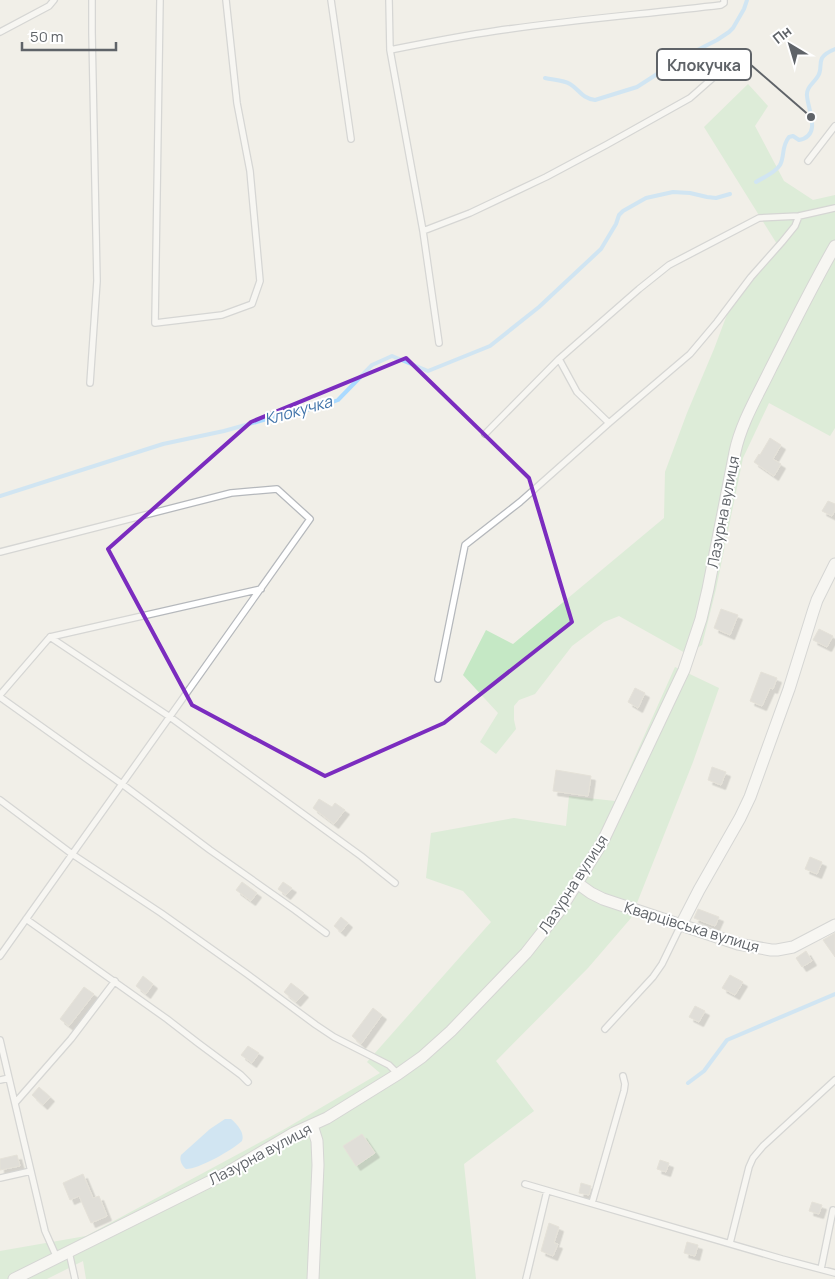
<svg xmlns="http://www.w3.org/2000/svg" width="835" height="1279" font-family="Manrope,sans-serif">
  <defs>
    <filter id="shadow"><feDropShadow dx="4.5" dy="4.5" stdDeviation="0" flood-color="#0004"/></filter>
  </defs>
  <rect width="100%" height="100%" fill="#f1efe8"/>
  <path fill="#c5e8c5" d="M748,84L768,106L755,126L784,181L813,200L835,195V428L830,436L769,403L743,458L716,589L702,645L687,654L619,616L604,622L572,646L535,694L519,700L514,706V720L516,729L496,754L480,742L498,713L463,675L486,630L513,644L664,518L665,472L687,413L714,349L734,296L777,244L704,127Z
    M675,667L719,688L693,762L631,918L588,968L496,1061L534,1111L464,1164L476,1279H86L83,1261L47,1279H0V1251L86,1236L283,1130L380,1073L367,1062L491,922L463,891L426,878L431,833L514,818L566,826L569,796L615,801Z"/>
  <path fill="#aadaff" d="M225,1119H231C237,1124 245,1133 242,1141C232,1150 199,1169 186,1169C182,1166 179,1160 181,1155L210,1129Z"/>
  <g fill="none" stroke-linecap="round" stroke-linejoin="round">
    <path stroke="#aadaff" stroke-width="4" d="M545,78C553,80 563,80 570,84C580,90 581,98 595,100L637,87L682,58L717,40L729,32L733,28L744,9L747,0
      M756,182C764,177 775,173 780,165C785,156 781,147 789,137L793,136L799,140C822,136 808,110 807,96C806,87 814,83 818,76C822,70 819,64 822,58C825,53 830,51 835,49
      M0,496L163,444L224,431L288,413L317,408L338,400L372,365L392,356L428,371L490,346L539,307L601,249L616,224L619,215L623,211L646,198L673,192L690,193L707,197L716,198L730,194
      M688,1083L704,1071L727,1040L835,994"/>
  </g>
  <path fill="#cccac5" stroke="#d6d1c6" filter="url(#shadow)" d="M770,438L781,445L773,459L781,464L774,476L754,462L759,454L760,455Z
    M828,501L835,504V510L832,516L822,511Z
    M721,609L738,615L730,635L714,628Z
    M819,629L833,636L827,647L813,640Z
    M761,672L777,678L773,689L770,688L762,706L750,701Z
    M635,688L645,693L638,708L628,702Z
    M712,767L726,772L721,785L708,780Z
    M556,770L591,776L588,796L553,791Z
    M319,799L332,807L335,803L345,810L334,824L313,808Z
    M810,857L822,862L817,874L805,869Z
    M242,882L257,893L251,901L236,890Z
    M283,882L292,888L286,895L278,889Z
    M698,909L719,917L715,926L694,918Z
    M341,917L348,923L341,932L334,926Z
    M835,933V957L823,940Z
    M806,951L812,961L802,967L796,958Z
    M730,975L743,982L735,995L722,988Z
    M143,976L153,984L146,994L136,986Z
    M291,983L304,993L296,1002L284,992Z
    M84,987L94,994L69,1026L60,1019Z
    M695,1006L705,1011L699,1022L689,1017Z
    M373,1008L382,1015L361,1044L352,1036Z
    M248,1046L259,1053L252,1063L241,1055Z
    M39,1087L50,1097L43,1105L32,1095Z
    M362,1134L375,1153L356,1166L343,1146Z
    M17,1155L20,1166L0,1170V1159Z
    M660,1160L669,1163L666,1172L657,1169Z
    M83,1174L93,1198L99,1196L107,1216L91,1223L79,1196L70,1200L63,1183Z
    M581,1183L591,1186L589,1195L579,1193Z
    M812,1202L822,1205L819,1214L809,1211Z
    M549,1223L559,1227L554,1243L558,1244L553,1256L541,1251Z
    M687,1242L698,1245L695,1256L684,1253Z"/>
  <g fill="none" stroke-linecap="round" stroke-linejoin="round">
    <g stroke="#b5b8bc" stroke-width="8">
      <path id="service" d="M160,0L155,323L222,315L252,304L260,281L250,171L237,103L226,0
        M331,0L351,139
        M389,0L390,50L423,231L439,343
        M0,32L49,6L54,0
        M390,50C425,43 460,36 495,31C570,20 646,14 721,5L724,3V0
        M808,161L835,126
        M423,231L470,213L546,177L606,145L690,98L723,69
        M559,359L577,392L609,423
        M90,383L97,281L92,33V0
        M485,434L559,359L639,289L669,265L759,218L799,216L835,208
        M0,552L231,493L277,489L310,519L0,956
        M50,637L170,717L361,856L395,883
        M438,679L465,545L520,502L609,423L690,354L717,322L751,277L782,242L795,226L799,216
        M0,695L50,637L261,589
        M0,697L122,784L210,850L295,910L326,933
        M0,800L72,854L161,913L247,974L316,1025L334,1037L389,1065L398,1074
        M26,919L167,1019L198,1043L241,1075L248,1082
        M605,1029L653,977L662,964L681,925
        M0,1040L45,1231L57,1258
        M0,1080L9,1078
        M15,1103L71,1039L115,981
        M0,1178L31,1171
        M525,1184L782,1259L835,1273
        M592,1203L624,1091L625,1084L623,1076
        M730,1243L749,1167L753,1158L763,1146L835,1080
        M69,1252L75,1279
        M821,1269L833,1210
        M526,1279L547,1191"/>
    </g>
    <g stroke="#b5b8bc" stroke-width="13">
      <path id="minor" d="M577,883L591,893L603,899L738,944L771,950H777L793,947L835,925
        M681,925L699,890L740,818L750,797L789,689L813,612L817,600L835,564
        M312,1125L317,1141L318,1165L313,1279
        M14,1279L223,1175L294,1133L327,1118L398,1074L422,1057L451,1031L526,953L560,910L577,883L603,841L684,670L701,619L708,589L735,452C741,423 758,395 771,368C792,327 812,286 835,246"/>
    </g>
    <use href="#service" stroke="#fff" stroke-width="5.5"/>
    <use href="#minor" stroke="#fff" stroke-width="11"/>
  </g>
  <path d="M0 0H835V1279H0ZM406,358L529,478L572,622L444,723L325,776L192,705L108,549L251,422Z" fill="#f1efe8" fill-opacity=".55" fill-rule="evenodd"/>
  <path fill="none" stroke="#7b2cbf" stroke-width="4" stroke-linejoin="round" d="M406,358L529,478L572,622L444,723L325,776L192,705L108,549L251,422Z"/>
  <g text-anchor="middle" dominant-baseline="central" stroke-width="4" stroke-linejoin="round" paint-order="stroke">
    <g font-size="15" fill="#5f6368" stroke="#fff">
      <text transform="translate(723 512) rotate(-79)">Лазурна вулиця</text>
      <text transform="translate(573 884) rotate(-57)">Лазурна вулиця</text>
      <text transform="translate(692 927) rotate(17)">Кварцівська вулиця</text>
      <text transform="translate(260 1154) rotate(-28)">Лазурна вулиця</text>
    </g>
    <g font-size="16" font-style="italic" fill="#4174aa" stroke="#fff">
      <text transform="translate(298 410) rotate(-16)">Клокучка</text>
    </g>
  </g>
  <path fill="none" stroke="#5f6368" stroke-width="2" d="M811 117L751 65"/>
  <circle fill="#5f6368" stroke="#fff" stroke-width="2" cx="811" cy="117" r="5"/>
  <rect fill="#fff" stroke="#5f6368" stroke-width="2" x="657" y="49" width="94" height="31" rx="5"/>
  <g font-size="16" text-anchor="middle" font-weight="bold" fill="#5f6368">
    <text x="704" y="71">Клокучка</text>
  </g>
  <g transform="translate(790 45) rotate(322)" stroke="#ffffff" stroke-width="4" paint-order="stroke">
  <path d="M0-4L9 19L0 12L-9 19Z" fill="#5f6368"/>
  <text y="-8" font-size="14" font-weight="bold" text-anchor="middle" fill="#5f6368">Пн</text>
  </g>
  <path d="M22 42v8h94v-8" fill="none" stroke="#5f6368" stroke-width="2.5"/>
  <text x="30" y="42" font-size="15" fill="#5f6368" stroke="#ffffff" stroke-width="4" paint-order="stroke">50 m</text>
</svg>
